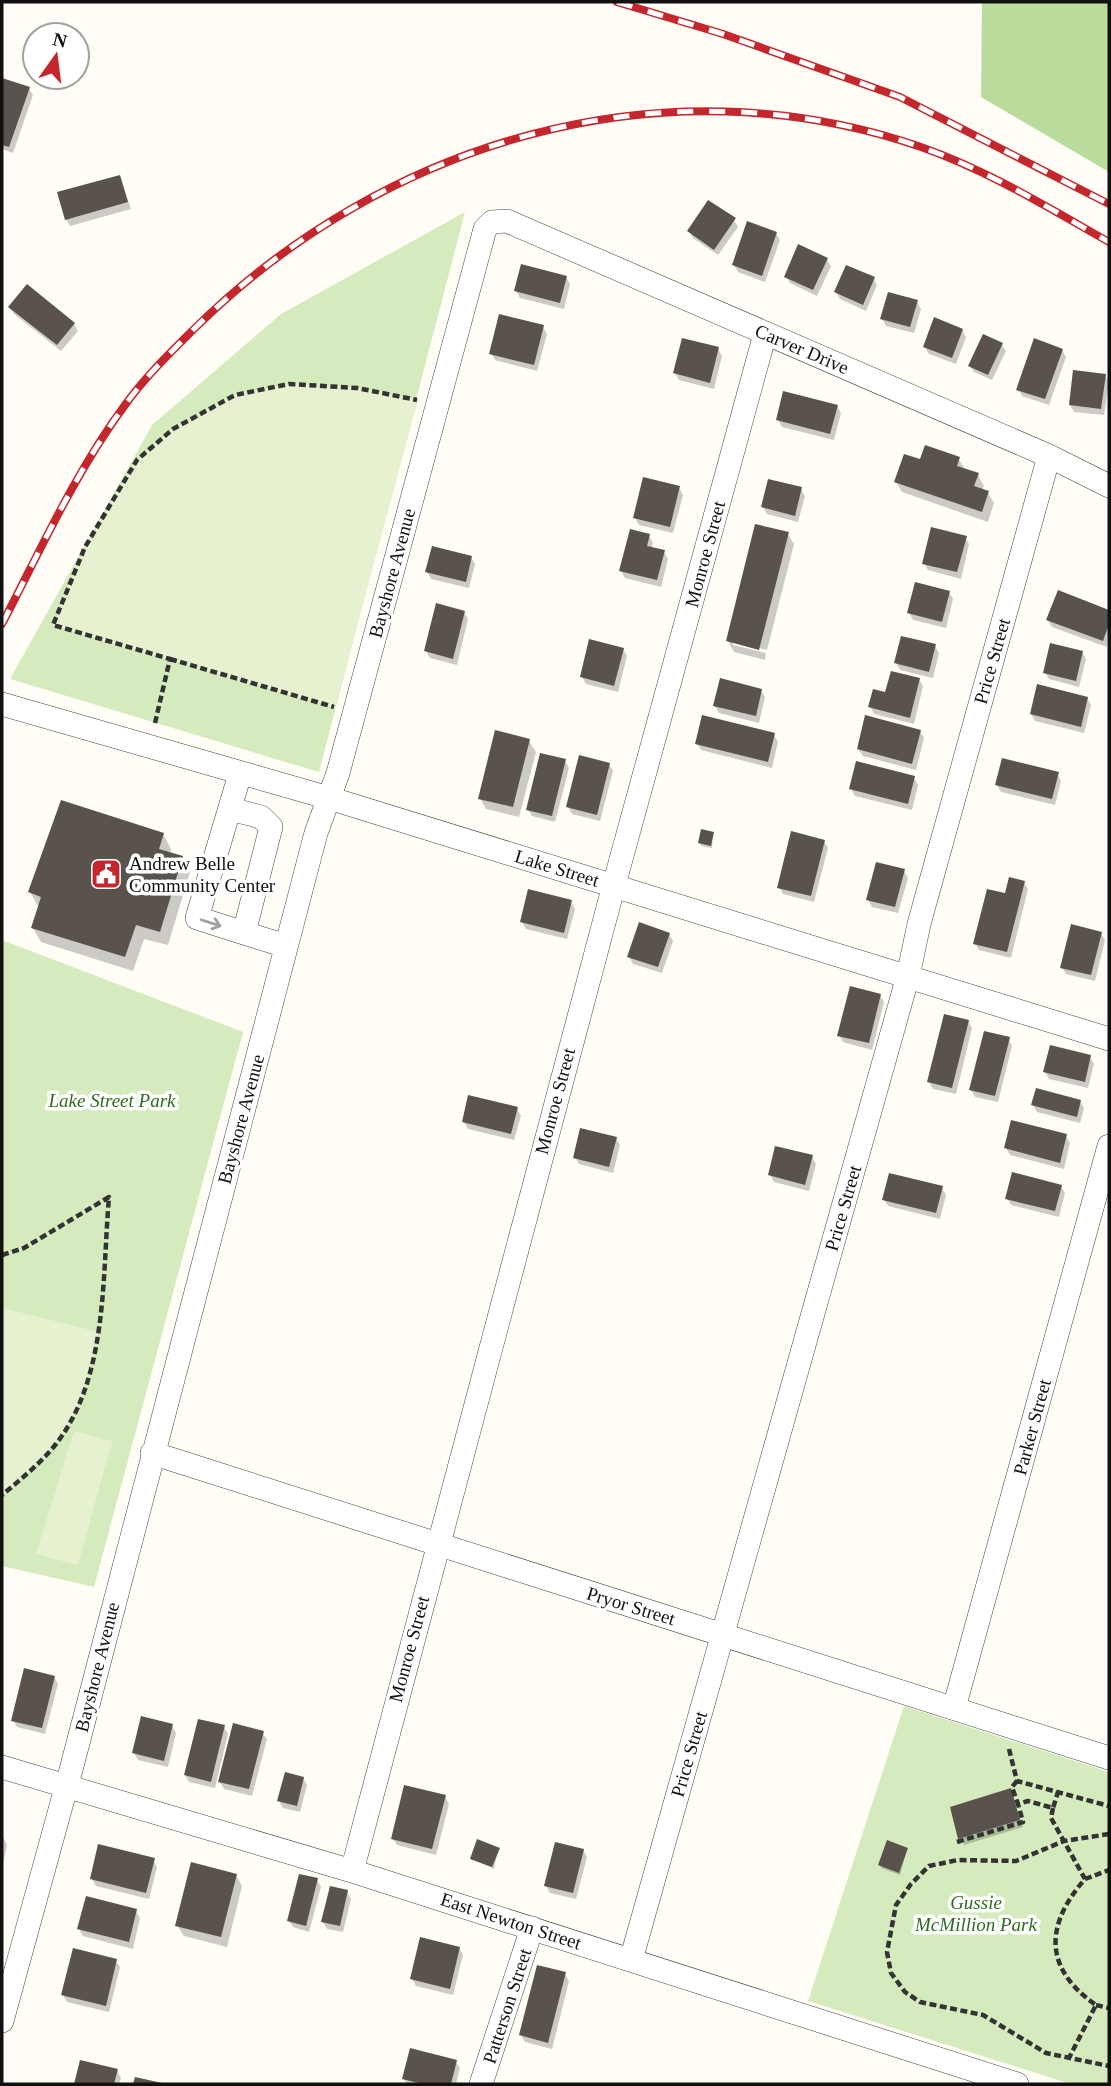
<svg xmlns="http://www.w3.org/2000/svg" width="1111" height="2086" font-family="'Times New Roman',serif">
  <rect width="100%" height="100%" fill="#fffdf5"/>
  <path fill="#d5ebbd" d="M465,212L319,772L10,679L152,425L281,314Z
    M2,940L243,1032L94,1587L2,1566Z
    M904,1706L1109,1772V2084H1071L808,2001Z"/>
  <path fill="#b9dc9c" d="M982,2H1109V172L981,97Z"/>
  <path fill="#e6f2cf" d="M289,384L357,388L418,400L335,708L53,625L85,547L137,460L173,429L235,395Z
    M2,1308L98,1332C83,1411 64,1445 2,1495Z
    M74,1431L112,1441L78,1565L36,1554Z"/>
  <path fill="#0003" d="M3,80L29,89L33,95L13,153L2,149Z
    M120,177L131,209L70,226L66,219Z
    M734,220L738,227L718,255L693,238L689,231Z
    M776,233L780,240L765,282L738,272L734,265Z
    M827,260L831,266L817,296L790,283L786,276Z
    M566,277L570,284L564,309L520,298L516,291Z
    M873,278L877,285L866,311L840,299L836,292Z
    M917,302L921,309L914,333L886,326L882,319Z
    M10,307L74,324L78,331L61,351L14,314Z
    M543,327L547,334L537,371L495,360L491,353Z
    M962,330L966,337L956,364L929,354L925,347Z
    M1002,345L1006,351L992,380L974,372L970,366Z
    M718,349L722,356L714,389L679,380L675,373Z
    M1062,350L1066,357L1049,405L1022,396L1018,389Z
    M1105,375L1109,382L1104,415L1074,412L1070,405Z
    M837,406L841,413L834,440L782,427L778,420Z
    M958,458L965,469L978,475L984,486L982,490L988,493L994,503L988,522L902,492L896,482L921,462Z
    M679,488L683,495L673,533L639,525L635,518Z
    M801,489L805,496L798,522L767,514L763,507Z
    M787,533L794,544L767,650L733,641V645L766,653L765,660L734,652L728,641Z
    M649,536L653,543L652,549L664,552L668,559L661,587L625,578L621,571Z
    M965,537L969,544L961,579L928,570L924,563Z
    M471,557L475,564L469,588L431,579L427,572Z
    M949,592L953,599L946,628L913,620L909,613Z
    M1059,593L1109,612L1107,647L1052,627L1048,620Z
    M464,612L468,619L457,665L430,658L426,651Z
    M935,646L939,653L933,678L900,670L896,663Z
    M623,649L627,656L618,692L586,684L582,677Z
    M1082,652L1086,659L1079,687L1049,679L1045,672Z
    M919,679L923,686L914,724L874,714L870,707L887,694Z
    M761,690L765,697L759,723L719,713L715,706Z
    M1087,698L1091,705L1084,733L1035,721L1031,714Z
    M920,731L924,738L916,770L863,756L858,749Z
    M774,735L778,742L772,768L701,750L697,743Z
    M529,741L536,752L519,817L486,809L480,798Z
    M565,761L569,768L555,822L532,816L528,809Z
    M609,764L613,771L600,821L572,814L568,807Z
    M1057,774L1061,781L1055,805L1001,792L997,785Z
    M914,778L918,785L912,810L855,796L851,789Z
    M713,833L712,848L701,846L700,843Z
    M163,834L171,849L170,854L181,858L190,872L168,945L144,939L133,971L41,942L33,928L39,908L30,892Z
    M824,841L828,848L814,902L783,894L779,887Z
    M904,871L908,878L898,913L872,907L868,900Z
    M1024,882L1028,889L1011,958L979,950L975,943L1006,895Z
    M571,902L575,909L567,939L526,929L522,922Z
    M1101,933L1105,940L1095,981L1066,974L1062,967Z
    M669,934L673,941L662,973L633,964L629,957Z
    M880,995L884,1002L872,1050L843,1042L839,1035Z
    M968,1021L972,1028L956,1094L933,1089L929,1082Z
    M1008,1039L1012,1046L998,1102L975,1097L971,1090Z
    M1090,1057L1094,1064L1088,1088L1049,1079L1045,1072Z
    M1080,1101L1084,1108L1080,1123L1037,1112L1033,1105Z
    M517,1109L521,1116L514,1140L468,1129L464,1122Z
    M1066,1136L1070,1143L1064,1169L1010,1155L1006,1148Z
    M616,1138L620,1145L613,1173L579,1164L575,1157Z
    M812,1157L816,1164L809,1191L774,1182L770,1175Z
    M1061,1186L1065,1193L1059,1217L1011,1205L1007,1198Z
    M942,1188L946,1195L940,1219L888,1206L884,1199Z
    M54,1677L58,1684L45,1734L17,1727L13,1720Z
    M172,1726L176,1733L168,1767L138,1760L134,1753Z
    M224,1727L228,1734L215,1788L189,1782L185,1775Z
    M262,1733L267,1739L252,1796L224,1789L220,1782Z
    M303,1778L307,1785L300,1812L283,1808L279,1801Z
    M1010,1790L1023,1827L964,1845L952,1808Z
    M445,1797L449,1804L436,1855L397,1845L393,1839Z
    M2,1835L7,1845L2,1867Z
    M498,1849L494,1869L472,1859Z
    M907,1849L900,1875L881,1868L880,1865Z
    M583,1850L587,1857L576,1899L550,1893L546,1886Z
    M153,1860L157,1867L149,1899L96,1886L92,1879Z
    M236,1875L242,1886L227,1947L184,1936L177,1925Z
    M317,1880L321,1887L309,1932L293,1927L289,1921Z
    M347,1892L351,1899L343,1932L327,1929L323,1922Z
    M136,1911L140,1918L133,1949L83,1936L79,1929Z
    M459,1948L463,1955L453,1995L416,1986L412,1979Z
    M116,1961L120,1967L109,2012L67,2002L63,1995Z
    M565,1974L569,1981L552,2049L525,2042L521,2035Z
    M81,2062L117,2071L121,2078L119,2084H75Z
    M456,2062L460,2068L456,2084H407L404,2079Z"/>
  <path fill="#5a524d" d="M2,78L30,87L9,147L2,145Z
    M120,175L128,202L65,220L57,192Z
    M708,200L736,218L714,250L687,231Z
    M747,221L777,232L762,276L732,265Z
    M798,244L828,258L813,290L784,277Z
    M521,264L567,276L560,303L514,291Z
    M846,265L875,277L863,305L834,292Z
    M27,284L75,323L57,345L8,307Z
    M888,292L918,300L910,327L880,319Z
    M499,314L544,325L534,365L489,354Z
    M934,317L963,329L952,358L923,347Z
    M983,334L1003,343L988,375L968,366Z
    M682,338L719,347L710,383L673,373Z
    M1034,338L1063,349L1045,399L1016,390Z
    M1073,370L1106,374L1101,409L1069,405Z
    M783,391L838,405L830,434L776,420Z
    M925,445L960,457L957,466L979,473L974,486L989,491L982,512L894,482L904,454L920,459Z
    M643,477L680,486L670,527L633,518Z
    M768,479L802,487L795,516L761,507Z
    M755,524L789,532L759,650L726,641Z
    M931,527L967,536L957,572L922,564Z
    M630,529L650,534L647,546L665,550L657,580L619,571Z
    M432,546L472,556L466,582L425,572Z
    M915,582L950,591L942,622L907,613Z
    M1058,590L1109,610V624L1103,641L1046,620Z
    M436,603L465,611L453,659L424,651Z
    M901,636L936,644L929,672L894,663Z
    M589,639L624,648L614,686L580,677Z
    M1050,643L1083,651L1076,681L1043,673Z
    M891,671L920,678L910,718L868,707L873,689L885,692Z
    M720,678L762,689L756,716L713,706Z
    M1037,684L1088,697L1081,727L1030,714Z
    M702,715L775,733L768,762L695,744Z
    M865,715L921,730L912,764L857,749Z
    M495,730L530,739L513,807L478,799Z
    M540,753L566,759L552,816L526,810Z
    M579,755L610,763L597,815L566,807Z
    M1002,758L1059,772L1052,799L995,785Z
    M856,761L915,776L908,804L849,789Z
    M61,800L164,833L159,849L183,856L160,932L136,925L125,957L31,928L41,897L28,892Z
    M701,829L714,832L711,846L698,843Z
    M791,831L825,840L811,896L777,888Z
    M876,862L905,869L895,907L866,900Z
    M1009,877L1025,881L1007,952L973,944L987,889L1005,893Z
    M528,889L572,900L564,933L520,922Z
    M639,922L670,933L658,967L627,957Z
    M1071,924L1102,932L1091,975L1060,968Z
    M850,986L881,994L869,1043L837,1036Z
    M944,1014L969,1020L952,1088L927,1082Z
    M984,1031L1010,1037L995,1096L969,1090Z
    M1050,1045L1091,1055L1085,1082L1043,1072Z
    M1036,1088L1081,1100L1077,1117L1031,1105Z
    M468,1095L518,1107L511,1134L462,1122Z
    M1011,1120L1067,1134L1060,1163L1004,1148Z
    M580,1128L617,1137L609,1167L573,1158Z
    M775,1146L813,1155L805,1185L768,1175Z
    M1012,1172L1062,1185L1055,1211L1005,1199Z
    M889,1173L943,1186L936,1213L882,1200Z
    M24,1668L55,1676L42,1728L11,1721Z
    M141,1716L173,1724L164,1761L132,1753Z
    M198,1719L225,1725L211,1782L184,1775Z
    M233,1723L264,1731L249,1789L218,1782Z
    M285,1772L304,1777L297,1806L277,1801Z
    M404,1785L446,1795L432,1849L391,1839Z
    M1011,1788L1020,1820L958,1839L950,1807Z
    M477,1839L500,1848L492,1867L470,1859Z
    M887,1840L908,1848L899,1873L878,1865Z
    M555,1842L584,1849L573,1893L544,1886Z
    M98,1844L155,1858L146,1893L90,1879Z
    M191,1862L237,1874L221,1937L175,1926Z
    M299,1874L318,1878L306,1926L287,1921Z
    M330,1886L348,1890L340,1926L321,1922Z
    M86,1896L137,1909L129,1942L77,1929Z
    M420,1937L460,1947L450,1989L410,1979Z
    M73,1948L117,1959L106,2006L61,1995Z
    M537,1965L566,1972L548,2043L519,2035Z
    M410,2048L457,2060L451,2084H423L402,2079Z
    M80,2060L118,2069L114,2084H74Z
    M135,2077L162,2083V2084H133Z"/>
  <g fill="none" stroke-linecap="round" stroke-linejoin="round">
    <g stroke="#444" stroke-width="24">
      <path id="minor" d="M2,704L329,798L1109,1039
        M230,809L261,817L271,827L244,933L197,918L240,774
        M244,933L286,946
        M152,1453L1109,1758
        M954,1708L1109,1146
        M2,1767L352,1871L1017,2084
        M352,1871L614,885L765,334
        M631,1960L908,976L919,924L1049,456
        M2,2021L72,1766L316,833L338,773L485,229L492,222L507,221L1049,456L1109,486
        M481,2084L532,1928"/>
    </g>
    <path stroke="#333" stroke-width="4.5" stroke-dasharray="7 3.5" stroke-linecap="butt" d="M170,659L334,707
      M155,723L170,659L53,625L85,547L137,460L173,429L235,395L289,384L357,388L417,400
      M2,1255L24,1248L109,1197C102,1278 108,1377 56,1444C40,1464 21,1479 2,1495
      M1009,1749L1017,1781L1109,1806
      M1017,1781L1012,1787L1018,1804L1028,1801L1053,1808L1058,1792
      M1053,1808L1051,1818L1085,1879C1045,1925 1043,1968 1096,2005L1069,2058
      M1109,1834L1064,1841L1016,1861L958,1860L929,1866L911,1884L896,1905L887,1952L891,1973L905,1992L920,2002L983,2015L1046,2053L1109,2066
      M957,1842L1023,1822L1018,1804
      M1085,1879L1109,1870
      M1096,2005L1109,2008"/>
    <use href="#minor" stroke="#fff" stroke-width="23"/>
    <g stroke="#c4262e" stroke-width="8">
      <path id="rail" d="M617,2L723,34L900,97L1109,204
        M2,624C40,551 76,471 125,405C145,377 170,353 194,329C384,141 663,58 921,147C987,170 1049,208 1109,242"/>
    </g>
    <use href="#rail" stroke="#fff" stroke-width="5" stroke-dasharray="16" stroke-linecap="butt"/>
  </g>
  <defs><path id="oneway-shaft" d="M-6 0H5M1.5-3L5.5 0L1.5 3" fill="none" stroke-width="1.6" stroke-linecap="round" stroke-linejoin="round" transform="scale(1.75)"/></defs>
  <use stroke="#a0a0a0" href="#oneway-shaft" transform="translate(211 923) rotate(18)"/>
  <defs>
    <g id="civic-square" transform="scale(1.575)"><rect x="-9" y="-9" width="18" height="18" rx="4" fill="#c4262e" stroke="#fff"/><path d="M-.6-6.5H3V-4.5H.6V-3L4-1V1h2V6H-6V1h2V-1L-.6-3ZM-1.2 2.5V6h2.4V2.5Z" fill="#fff"/></g>
  </defs>
  <g fill-rule="evenodd">
    <use href="#civic-square" x="106" y="874"/>
  </g>
  <g text-anchor="middle" dominant-baseline="central" stroke-width="7" stroke-linejoin="round" paint-order="stroke">
    <g font-size="19" fill="#111" stroke="#fff">
      <text transform="translate(802 349) rotate(23)">Carver Drive</text>
      <text transform="translate(705 554) rotate(-75)">Monroe Street</text>
      <text transform="translate(392 573) rotate(-75)">Bayshore Avenue</text>
      <text transform="translate(992 661) rotate(-74)">Price Street</text>
      <text transform="translate(557 868) rotate(17)">Lake Street</text>
      <text transform="translate(555 1101) rotate(-75)">Monroe Street</text>
      <text transform="translate(241 1119) rotate(-75)">Bayshore Avenue</text>
      <text transform="translate(843 1208) rotate(-74)">Price Street</text>
      <text transform="translate(1032 1427) rotate(-75)">Parker Street</text>
      <text transform="translate(631 1606) rotate(17)">Pryor Street</text>
      <text transform="translate(409 1649) rotate(-75)">Monroe Street</text>
      <text transform="translate(97 1667) rotate(-76)">Bayshore Avenue</text>
      <text transform="translate(689 1754) rotate(-74)">Price Street</text>
      <text transform="translate(511 1921) rotate(18)">East Newton Street</text>
      <text transform="translate(507 2006) rotate(-72)">Patterson Street</text>
    </g>
    <g font-size="19" fill="#111" stroke="#fff" text-anchor="start">
      <text x="129" y="863">Andrew Belle<tspan x="129" dy="22">Community Center</tspan></text>
    </g>
    <g font-size="19" font-style="italic" fill="#2f6b1f" stroke="#fff">
      <text x="112" y="1100">Lake Street Park</text>
      <text x="976" y="1902">Gussie<tspan x="976" dy="22">McMillion Park</tspan></text>
    </g>
  </g>
  <rect width="1111" height="2086" fill="none" stroke="#111111" stroke-width="7"/>
  <g transform="translate(56 56) rotate(14)"><circle r="33" fill="#ffffff" stroke="#a0a0a0" stroke-width="2"/>
  <path d="M0-5L12 26L0 18L-12 26Z" fill="#c4262e"/>
  <text y="-10" font-size="19" font-weight="bold" text-anchor="middle" fill="#111111">N</text>
  </g>
</svg>
